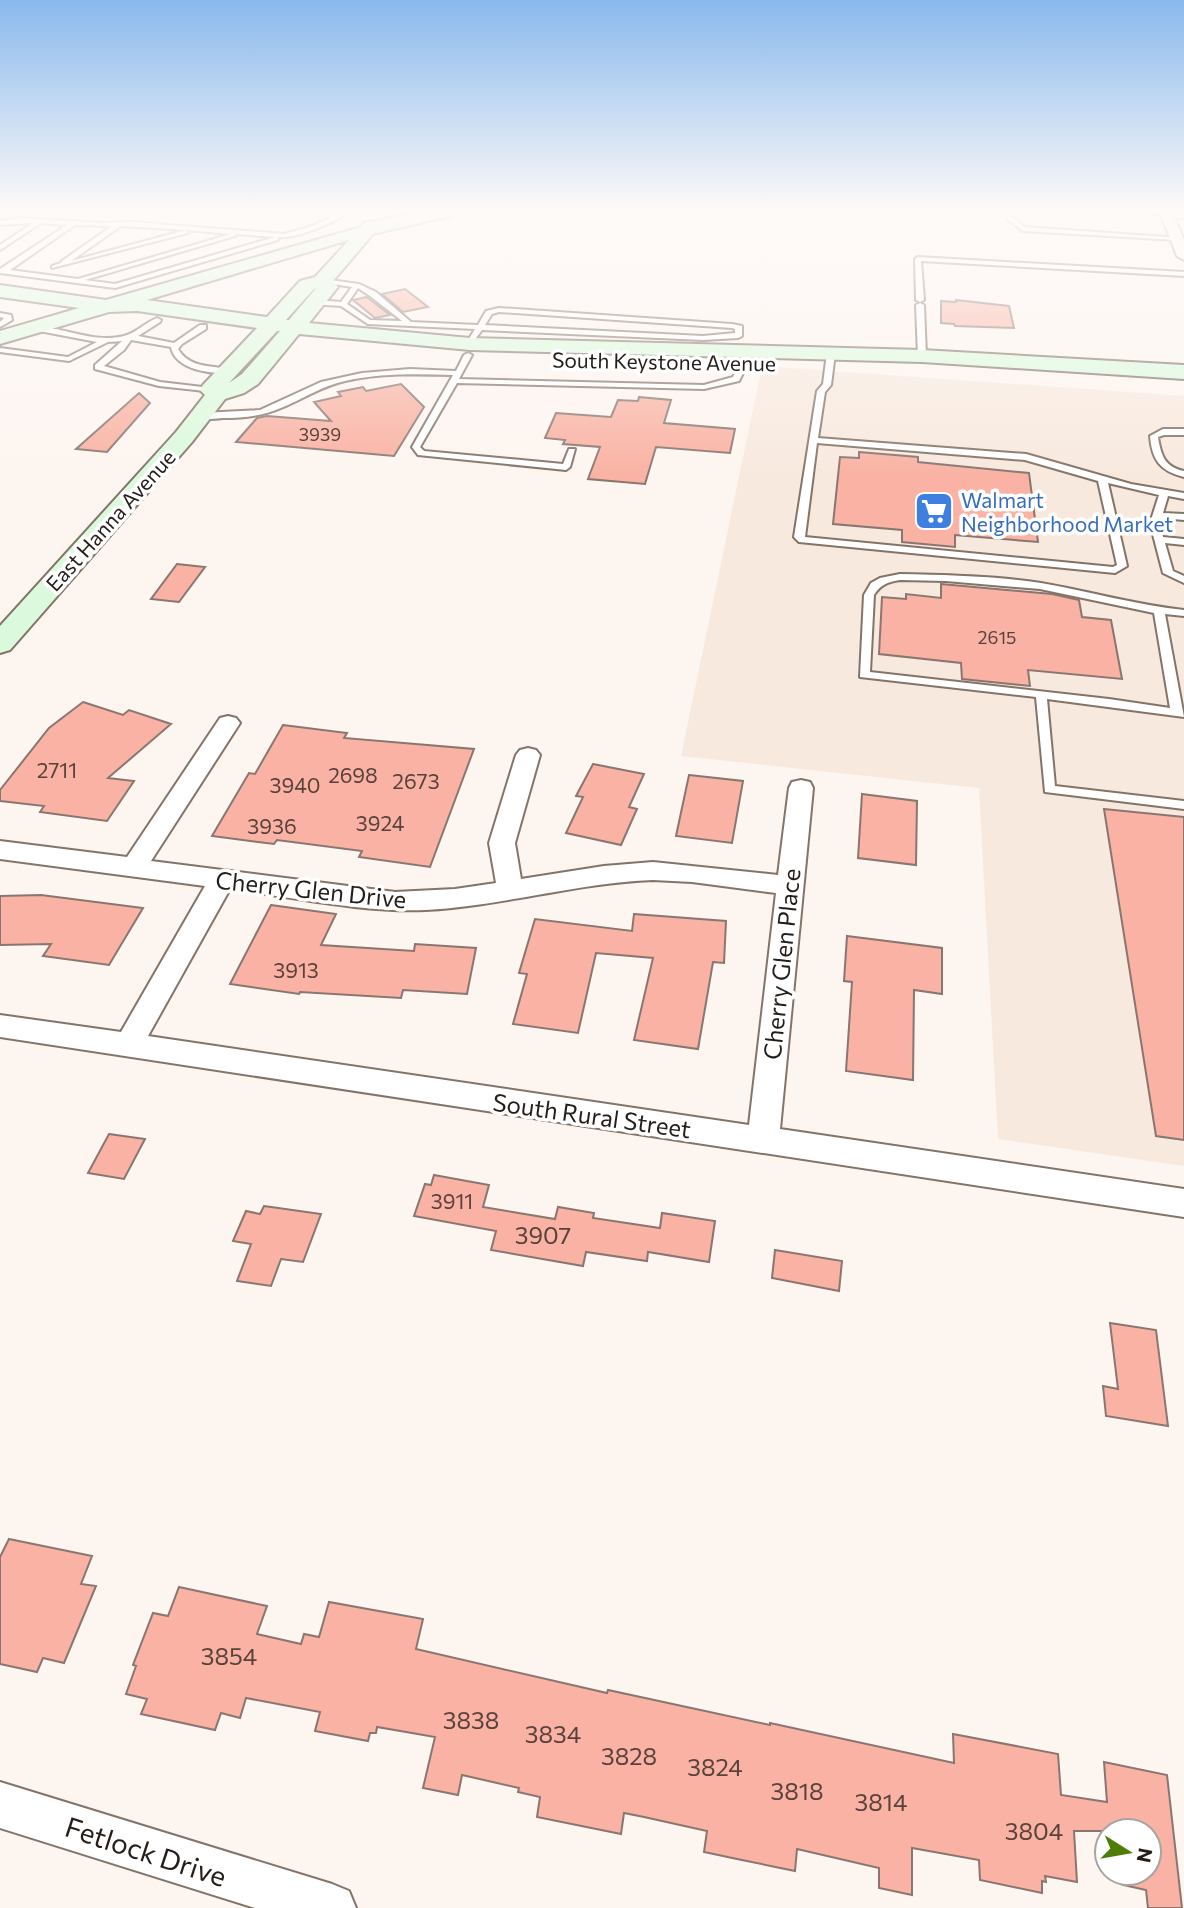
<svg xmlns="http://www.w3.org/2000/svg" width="1184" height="1908" font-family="Commissioner,sans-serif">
  <rect width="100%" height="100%" fill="#fdf5f0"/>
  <path fill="#f8e9de" d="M762,366L1184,396V1166L998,1139L979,788L681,756Z"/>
  <path fill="#f9b2a3" stroke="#8a7671" stroke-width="2" d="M405,289L428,307L403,312L382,294Z
    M366,297L368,298L390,315L375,318L353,300Z
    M956,300L1009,306L1014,328L955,326L954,324L941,323V301L956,302Z
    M401,384L424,407L394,456L236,442L257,418L267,416L331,421L314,402L341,396L338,392L363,387L366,391Z
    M139,393L150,403L107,452L76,449Z
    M639,397L671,400L664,423L735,429L730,453L656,447L645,484L588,479L600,447L563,444L565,440L545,438L556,413L611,417L618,400L638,401Z
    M859,452L918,457V462L1029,473L1038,542L955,535V547L902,542V530L833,524L840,457L859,458Z
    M177,564L205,567L179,602L151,599Z
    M941,584L1052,594L1079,600L1082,617L1111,620L1122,679L1028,670L1030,686L962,679L961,663L879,654L882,597L906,599V594L941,598Z
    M83,702L123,715L129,710L171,724L108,778L134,781L107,821L40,812L44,806L0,801V790L49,728Z
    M283,725L347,733L344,738L474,749L430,867L359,857L362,851L277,840L274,844L212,836L249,773L255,774Z
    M593,764L644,774L629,807L637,809L621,845L566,833L583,797L576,796Z
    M689,775L743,781L732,843L676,836Z
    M862,794L917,801L916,865L858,858Z
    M1104,809L1184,817V1140L1156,1136Z
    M41,895L143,908L109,965L43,956L51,944L0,945V896Z
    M271,905L336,914L321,945L414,951L415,944L476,948L467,994L403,990L401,998L300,992L299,994L230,984Z
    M634,914L726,921L724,963L713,962L698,1049L634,1040L653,958L596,953L578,1033L513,1024L527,974L519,973L535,919L632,931Z
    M847,936L942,948V994L914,990L913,1080L846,1071L852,982L844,981Z
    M109,1134L145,1139L124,1179L88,1173Z
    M434,1175L489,1185L483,1207L555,1219L558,1207L594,1213L593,1218L660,1228L662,1213L715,1221L709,1262L648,1252L647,1261L586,1252L583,1266L491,1250L496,1231L414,1216L425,1184L431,1185Z
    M264,1206L321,1214L303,1262L281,1259L271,1286L237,1281L251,1244L233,1241L246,1211L260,1214Z
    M775,1250L842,1261L839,1291L772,1278Z
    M1110,1323L1156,1330L1168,1426L1106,1416L1103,1386L1118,1389Z
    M9,1539L92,1556L81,1584L96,1586L64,1663L43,1658L37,1672L0,1664V1557Z
    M179,1587L267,1606L257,1634L301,1644L304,1634L319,1637L329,1602L423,1619L416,1649L607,1693L608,1690L770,1725V1723L954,1763L953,1734L1058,1754L1061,1795L1107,1802L1104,1762L1167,1775L1182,1908H1148L1146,1890L1123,1885L1121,1873H1149V1831H1074L1077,1882L1045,1876L1046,1882L1042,1881V1893L980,1880L979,1860L912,1848V1895L879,1888V1868L797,1849L795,1871L737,1859L704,1852L707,1831L644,1817L624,1813L621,1834L537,1817L540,1797L518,1792L519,1788L462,1775L458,1795L423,1788L435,1737L377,1727L376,1733H370L368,1741L315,1731L320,1712L246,1698L240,1718L221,1713L215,1730L141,1714L147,1699L126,1694L136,1666L133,1665L153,1613L168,1616Z"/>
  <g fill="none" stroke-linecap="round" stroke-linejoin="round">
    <g stroke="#847468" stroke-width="4">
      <path id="service" d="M341,212H349C333,223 297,239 278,237V240L115,288L0,273V269L67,225L41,223L0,250V245L33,223L0,225V221L23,218L97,223L133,222L284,234L312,226ZM75,225L112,226L62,261L61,263L52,266V268L188,233L186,230L231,234L78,279L10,270ZM121,226L186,230L71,261ZM236,234L275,237L115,284L85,280L235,236Z
        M1006,212H1012L1013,218L1025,227L1180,238L1177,240L1023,231L1008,220Z
        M1139,212L1184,214V218Z
        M918,257L1184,272V276L921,261L924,300L920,302L916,300L915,259Z
        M322,279L359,284L376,292L411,322L478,325L486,311L499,308L732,324L742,326V336L738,338L703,340L482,330L470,346L466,344L475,329L368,324L341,306L313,304L316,300L341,302L352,287L320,282ZM358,288L370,296L402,321L370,320L347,304ZM499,312L732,328L735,329V333L703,336L485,325L492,314Z
        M920,303L924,305L926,356L922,358L918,356L916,305Z
        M0,313L11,315L12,320L0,327V322L4,318L0,317Z
        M157,318L161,320L160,322L138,336L174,343L200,325H206V329L182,344L178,349C189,368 212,366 231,369V373C211,374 175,370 171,347L131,340L124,350L104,366L160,382L211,388H214V392L159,386L95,369V365L122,341L108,342L69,361L0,352V348L68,357L97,342L34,330L30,328L31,326C62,326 93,344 124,336C136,333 145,323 157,318Z
        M831,351L835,353L831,385L825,392L818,438L1026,454L1131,484L1184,493V499L1168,496L1163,513L1184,514V520L1161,518L1160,523L1163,537L1184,539V545L1165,543L1173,571L1184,576V583L1163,573L1150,523L1159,495L1108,483L1127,566L1115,573L799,542L794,537L817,391L823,384L827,353ZM817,443L1025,460L1098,481L1117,565L1113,567L805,537Z
        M468,353L472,355L459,379L704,385L733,377L736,371V361H742L744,371L739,381L704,389L457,383L420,447L424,451L563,464L569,449H575L570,467L566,470L418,455L412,447L453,375C417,374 381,373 345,381C322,386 303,399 281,408C263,416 243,418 223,418C214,419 204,420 197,416L201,413L260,410L321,382L362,373L410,369L456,371L464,355Z
        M1163,429H1184V435H1164L1158,437C1161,456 1165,467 1184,471V477C1160,471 1152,460 1150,436Z
        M900,574C946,575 995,576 1041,583C1089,591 1135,605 1184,610V616L1165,614L1184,717L1047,699L1055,786L1184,801V809L1045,792L1036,697L860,677L864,595L871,583L880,578ZM900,580L946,581L1040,589L1154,613L1170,708L1109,699L870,672L874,595C881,584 888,582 900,580Z"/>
    </g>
    <g stroke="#847468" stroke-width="4">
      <path id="minor" d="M1160,212H1172L1184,240V260L1177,256Z
        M228,716L236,718L240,723L151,861L395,892L455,889L496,883L489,843L516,755L520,750L528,748L536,750L540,755L515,843L521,879L604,866L653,862L778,875L789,788L792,782L801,780L810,782L813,788L780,1129L1184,1189V1217L0,1037V1015L121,1032L205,886L0,859V841L127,857L220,718ZM653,880L692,882L776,893L749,1125L148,1036L230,889C291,897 365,913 426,910C502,906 577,883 653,880Z
        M0,1782L332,1884L349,1891L356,1908H255L0,1828Z"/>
    </g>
    <g stroke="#847468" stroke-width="4">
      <path id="secondary" d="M423,212H453L450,216L373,234L333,281L338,287L309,323L470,338L922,350L1184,365V379L922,362L470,350L299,334L258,384L244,393L225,399L192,442L10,650L0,653V626L176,432L205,395L200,390L203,385L257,328L137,311L109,312L0,344V331L79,308L0,297V285L106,300L361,227L364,223ZM349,240L315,277L300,281L267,317L147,300ZM316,288L289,320H286L314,289ZM277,331H280L242,374L229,383Z"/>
    </g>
    <use href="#service" fill="#fff" fill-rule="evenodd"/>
    <use href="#minor" fill="#fff" fill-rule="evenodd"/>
    <use href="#secondary" fill="#dbfadd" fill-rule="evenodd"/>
  </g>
  <linearGradient id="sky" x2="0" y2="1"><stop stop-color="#89b9ed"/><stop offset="0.44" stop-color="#fefaf8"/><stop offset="1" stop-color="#fefaf8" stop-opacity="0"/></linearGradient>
  <rect width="1184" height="479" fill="url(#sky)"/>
  <defs>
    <g id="supermarket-square" transform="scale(2.0125)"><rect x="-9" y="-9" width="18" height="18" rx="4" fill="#3f7fe0" stroke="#fff"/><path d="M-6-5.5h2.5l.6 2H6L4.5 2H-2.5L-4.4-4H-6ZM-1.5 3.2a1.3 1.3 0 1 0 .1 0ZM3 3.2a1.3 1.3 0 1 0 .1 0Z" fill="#fff"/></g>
  </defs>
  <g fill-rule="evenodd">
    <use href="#supermarket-square" x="934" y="511"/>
  </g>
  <g text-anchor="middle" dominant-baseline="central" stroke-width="7" stroke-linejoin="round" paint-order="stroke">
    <g font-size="18" fill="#59423c">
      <text x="320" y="434">3939</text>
      <text x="997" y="637">2615</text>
    </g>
    <g font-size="21" fill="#241d19" stroke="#fff">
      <text transform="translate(664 361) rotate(1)">South Keystone Avenue</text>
      <text transform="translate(110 520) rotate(-48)">East Hanna Avenue</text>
    </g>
    <g font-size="21" fill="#366cbe" stroke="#fff" text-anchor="start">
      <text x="961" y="499">Walmart<tspan x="961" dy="24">Neighborhood Market</tspan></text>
    </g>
    <g font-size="21" fill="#59423c">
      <text x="57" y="769">2711</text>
      <text x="353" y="774">2698</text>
      <text x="416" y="780">2673</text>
      <text x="295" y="784">3940</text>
      <text x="380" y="822">3924</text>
      <text x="272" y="825">3936</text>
      <text x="296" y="969">3913</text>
      <text x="452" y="1200">3911</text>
    </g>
    <g font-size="24" fill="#241d19" stroke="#fff">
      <text transform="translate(311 889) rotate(6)">Cherry Glen Drive</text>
      <text transform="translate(781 964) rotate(-84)">Cherry Glen Place</text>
      <text transform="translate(592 1115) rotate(8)">South Rural Street</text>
    </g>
    <g font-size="24" fill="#59423c">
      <text x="543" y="1234">3907</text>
      <text x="229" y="1655">3854</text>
      <text x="471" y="1719">3838</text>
      <text x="553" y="1733">3834</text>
      <text x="629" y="1755">3828</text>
      <text x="715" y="1766">3824</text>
      <text x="797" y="1790">3818</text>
      <text x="881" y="1801">3814</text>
      <text x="1034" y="1830">3804</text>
    </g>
    <g font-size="28" fill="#241d19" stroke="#fff">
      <text transform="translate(146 1851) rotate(18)">Fetlock Drive</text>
    </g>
  </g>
  <g transform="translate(1128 1852) rotate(101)"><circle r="33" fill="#ffffff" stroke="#a7a5a3" stroke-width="2"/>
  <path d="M0-5L12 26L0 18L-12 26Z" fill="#4f7d07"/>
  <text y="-10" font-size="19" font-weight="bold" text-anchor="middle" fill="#241d19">N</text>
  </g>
</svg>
